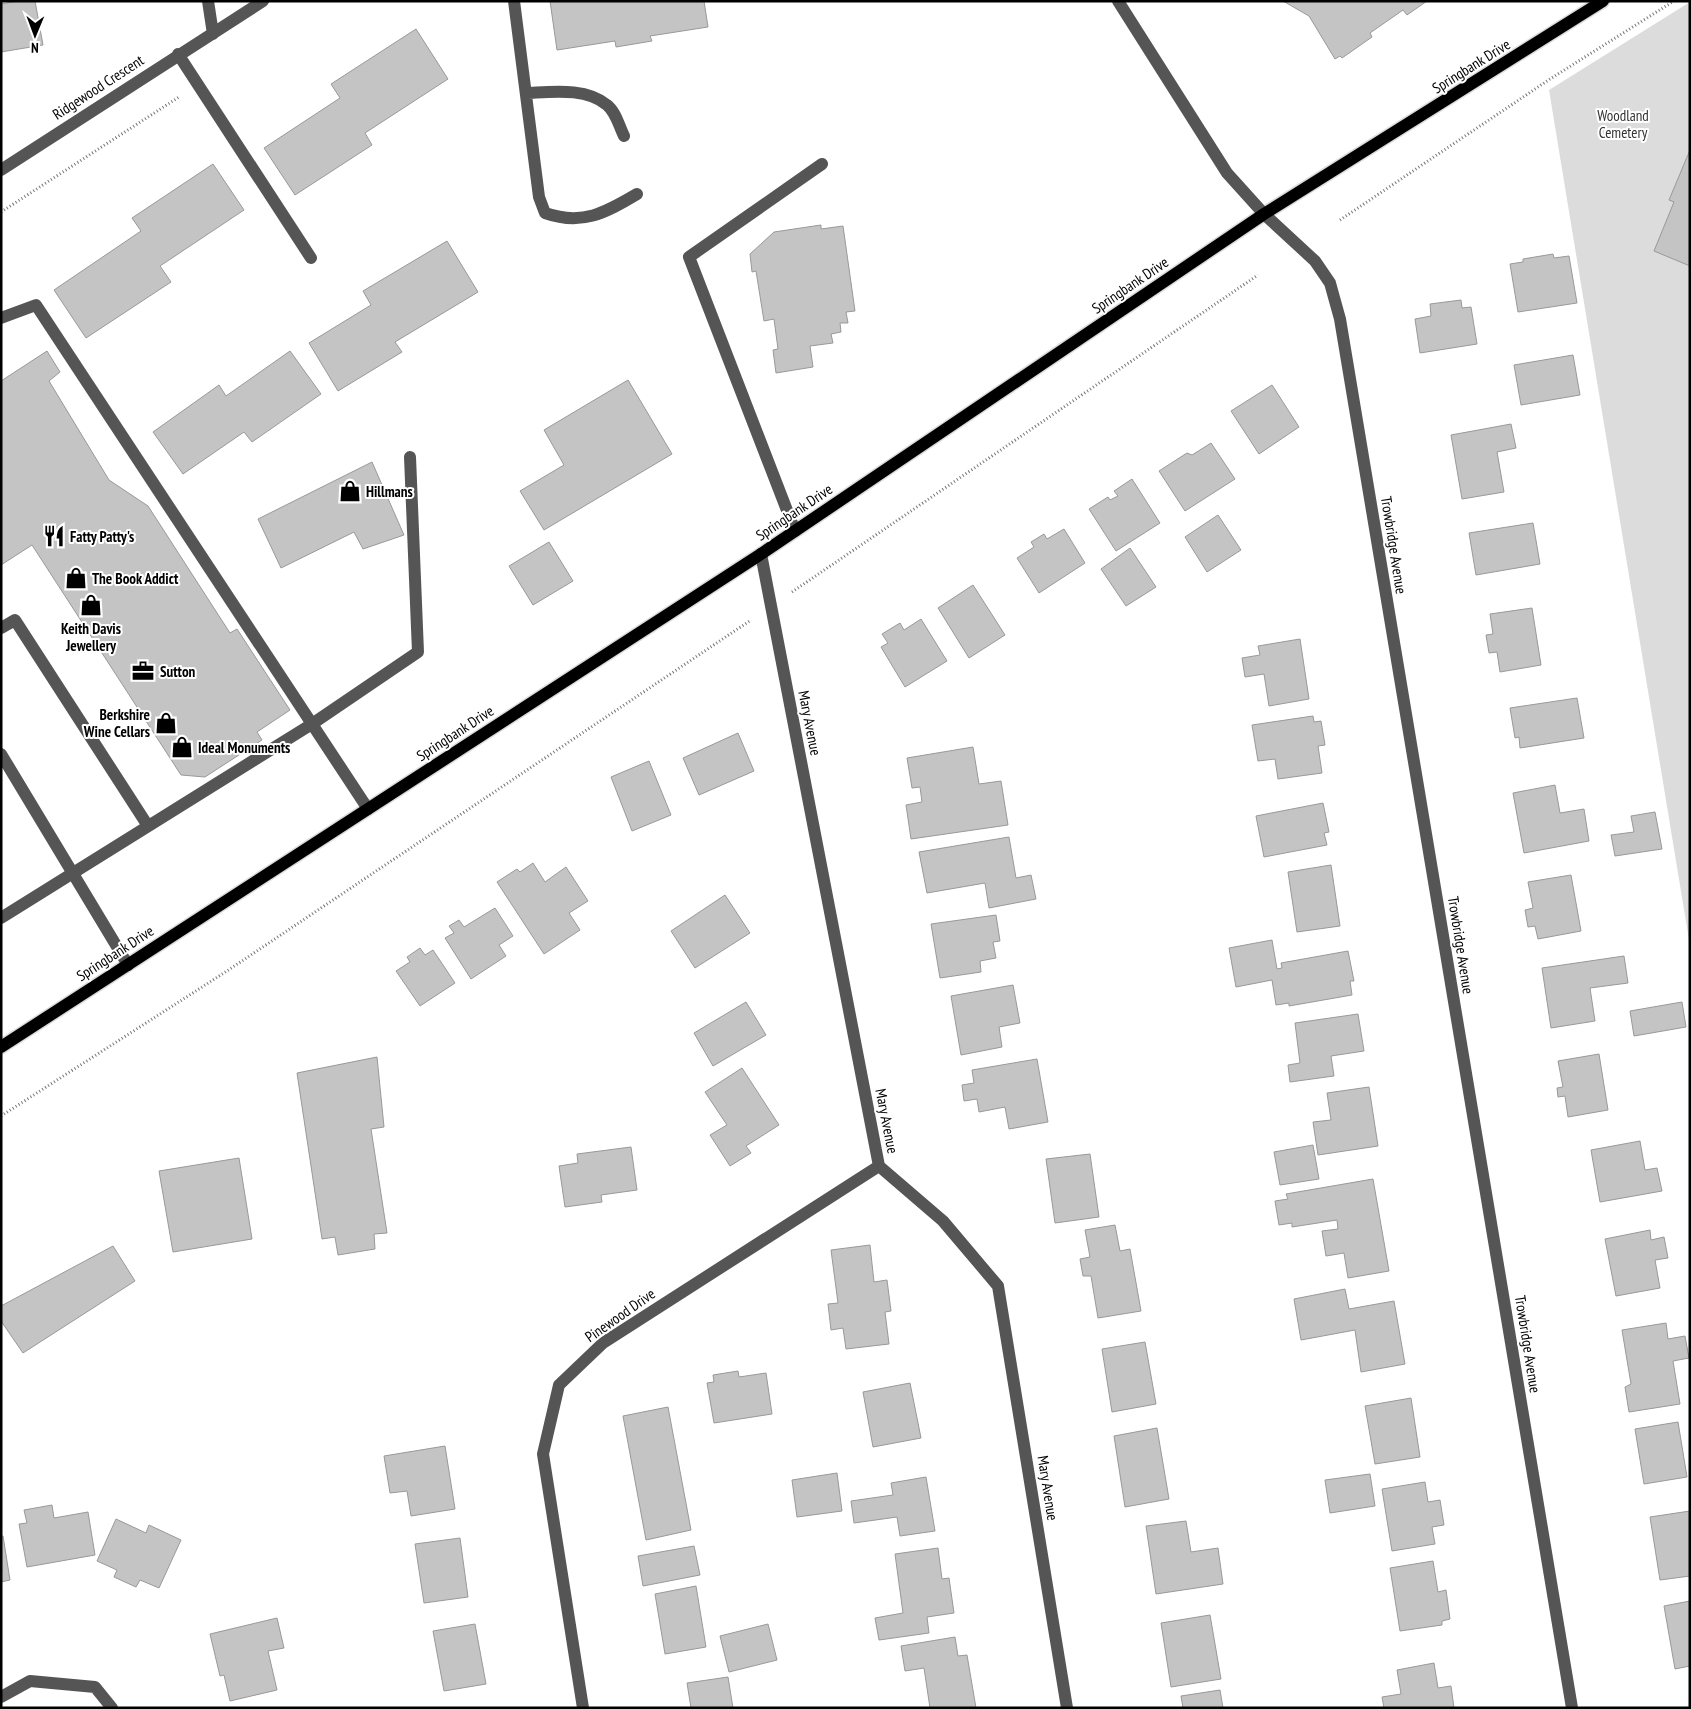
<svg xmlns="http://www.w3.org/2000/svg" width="1691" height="1709" font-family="'PT Sans Narrow',sans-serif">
  <rect width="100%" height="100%" fill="#fff"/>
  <path fill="#dcdcdc" d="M1690,2V946L1549,90Z"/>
  <path fill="#c4c4c4" stroke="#999" d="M18,1H35L43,45L1,52V4Z
    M550,1H704L708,27L650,36L652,41L616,47L615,41L557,50Z
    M1283,1H1427L1407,15L1403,10L1370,33L1372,37L1342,58L1340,56L1335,59L1309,16Z
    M416,29L448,79L365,133L372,145L295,195L264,148L340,98L331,84Z
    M1690,150V266L1654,251L1674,202L1669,200Z
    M213,164L244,210L160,266L171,282L86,338L54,290L141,231L132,218Z
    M821,225V229L843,226L855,311L846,312L848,323H840L841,332L831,334L833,343L810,346L813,367L776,373L773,350L778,349L774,319L764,321L756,271L752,272L750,254L774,232Z
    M447,241L478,292L395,342L402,352L338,391L309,343L371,305L363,291Z
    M1553,254L1554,258L1569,256L1577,303L1518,312L1510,264L1523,262V259Z
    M1461,300L1462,308L1471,307L1477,344L1420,353L1415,319L1431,316L1430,304Z
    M47,351L60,372L49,381L109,480L148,506L230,633L237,629L290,710L257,732L262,740L205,777L181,775L32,545L1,565V381Z
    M290,351L321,394L252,442L244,432L183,474L153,432L219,385L226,396Z
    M1573,355L1580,395L1521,405L1514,365Z
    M628,380L672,454L544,530L520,491L564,465L544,430Z
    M1272,385L1299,427L1259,454L1231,411Z
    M1511,424L1516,448L1497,452L1504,492L1462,499L1451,435Z
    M1211,443L1235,479L1185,511L1159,471L1187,453L1192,455Z
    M372,462L404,535L363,549L354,532L281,568L258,519Z
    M1132,479L1160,523L1116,551L1089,509L1108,497L1110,500L1118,496L1114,491Z
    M1218,515L1241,550L1207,572L1185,537Z
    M1533,523L1540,564L1476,575L1469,533Z
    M1064,529L1085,563L1039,593L1017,558L1034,547L1031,542L1044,534L1047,539Z
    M549,542L573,581L533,605L509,566Z
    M1130,548L1156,587L1126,606L1101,569Z
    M973,585L1005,635L969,658L938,608Z
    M1532,608L1541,665L1500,672L1497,652L1489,653L1486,635L1493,634L1490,614Z
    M921,619L947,661L905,687L881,647L888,643L882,634L900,623L904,630Z
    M1300,639L1309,699L1269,706L1264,674L1245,677L1242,658L1260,655L1258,646Z
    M1577,698L1584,738L1520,748L1519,737L1515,738L1510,708Z
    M1313,716L1314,722L1321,721L1325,745L1318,746L1322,773L1278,779L1275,759L1258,761L1252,725Z
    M738,733L754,771L699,795L683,758Z
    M973,747L979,784L1001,781L1008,825L911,839L906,805L922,802L920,787L912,788L907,758Z
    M649,761L671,815L632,831L611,777Z
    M1555,785L1560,813L1584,809L1589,841L1524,853L1513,793Z
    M1323,803L1329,832L1324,833L1327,845L1264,857L1256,816Z
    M1655,812L1662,849L1615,856L1611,835L1634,832L1631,816Z
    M1009,837L1016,878L1031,875L1036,899L989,908L985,883L927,893L919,852Z
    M533,863L545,882L566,867L588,901L569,913L580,930L544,954L497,882L517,869L520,872Z
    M1331,865L1340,926L1297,932L1288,872Z
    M1571,875L1581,931L1538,939L1535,926L1528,927L1525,910L1533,908L1528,882Z
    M725,895L750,933L695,968L671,931Z
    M495,908L513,936L499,945L506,956L471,979L445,938L454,933L449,926L459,920L464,927Z
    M996,915L1000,941L993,942L996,958L980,961L981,972L940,978L931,924Z
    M1272,940L1277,969L1282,968L1281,963L1348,951L1354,981H1350L1352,995L1289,1006V1003L1276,1005L1272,980L1236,987L1229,948Z
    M420,948L425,955L433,950L455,983L420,1006L396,971L410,962L407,957Z
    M1624,956L1628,983L1590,988L1595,1021L1551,1028L1542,968Z
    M1013,985L1020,1023L999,1027L1002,1047L961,1055L951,996Z
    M746,1002L766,1035L713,1066L694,1033Z
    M1682,1002L1686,1027L1634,1036L1630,1011Z
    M1358,1014L1364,1051L1331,1056L1334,1076L1290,1082L1288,1065L1300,1063L1295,1023Z
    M1599,1054L1608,1110L1568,1117L1565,1096L1558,1097L1557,1088L1563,1087L1558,1061Z
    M377,1057L384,1127L371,1129L387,1233L374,1234L375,1249L338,1255L335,1237L322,1239L297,1073Z
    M1037,1059L1048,1122L1009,1129L1005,1107L979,1112L977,1099L964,1101L962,1085L974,1083L972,1070Z
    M742,1068L779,1125L746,1146L751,1153L730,1166L710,1135L727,1125L705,1092Z
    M1369,1087L1378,1146L1318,1155L1313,1122L1331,1120L1327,1093Z
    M1640,1141L1645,1170L1657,1168L1662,1191L1600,1202L1591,1150Z
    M1313,1145L1319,1179L1280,1185L1274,1152Z
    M631,1147L637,1190L601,1195L602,1202L565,1207L559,1166L578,1163L577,1154Z
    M1090,1154L1099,1217L1055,1223L1046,1159Z
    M239,1158L252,1239L173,1252L159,1171Z
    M1373,1179L1389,1271L1348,1278L1344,1253L1326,1256L1322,1231L1338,1229L1337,1220L1292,1227V1223L1279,1225L1275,1201L1288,1199L1286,1194Z
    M1115,1225L1120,1251L1130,1249L1141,1311L1098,1318L1091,1276H1083L1080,1259L1090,1257L1085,1230Z
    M1650,1230L1651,1240L1664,1237L1668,1258L1655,1260L1660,1288L1616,1296L1605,1239Z
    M870,1245L874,1282L887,1280L891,1311L885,1312L889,1344L846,1349L843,1328L831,1330L828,1304L838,1303L831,1250Z
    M113,1246L135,1281L23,1353L1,1321V1306Z
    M1345,1289L1349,1309L1394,1301L1405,1364L1361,1372L1355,1330L1301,1340L1294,1299Z
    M1666,1323L1668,1339L1685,1336L1689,1358L1673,1361L1680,1404L1629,1412L1625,1387L1631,1384L1622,1330Z
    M1145,1342L1156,1404L1112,1412L1102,1349Z
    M738,1371L739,1377L766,1373L772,1414L714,1423L707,1383L714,1382L713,1375Z
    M910,1383L921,1438L873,1447L863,1392Z
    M1411,1398L1420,1457L1375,1464L1365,1406Z
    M668,1407L691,1530L646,1540L623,1416Z
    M1678,1422L1687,1477L1644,1484L1635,1429Z
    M1157,1428L1169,1499L1125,1507L1114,1436Z
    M445,1446L455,1509L411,1516L407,1491L390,1493L384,1456Z
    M837,1473L842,1511L797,1517L792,1480Z
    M1370,1474L1375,1506L1330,1513L1325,1480Z
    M926,1477L935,1531L900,1536L897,1517L854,1523L851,1501L893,1495L891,1483Z
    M1425,1482L1428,1502L1440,1500L1444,1525L1432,1527L1435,1544L1392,1551L1382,1489Z
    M52,1505L54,1518L88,1512L95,1555L27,1567L19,1524L27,1523L24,1510Z
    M1690,1511V1576L1660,1580L1650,1517Z
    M116,1519L146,1533L149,1525L181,1540L159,1588L140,1580L136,1587L114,1577L117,1570L97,1561Z
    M1186,1521L1191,1552L1218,1548L1223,1584L1156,1594L1146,1526Z
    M1,1536H3L10,1580L1,1582Z
    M460,1538L468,1597L424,1603L415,1544Z
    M694,1546L700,1575L643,1586L638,1556Z
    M938,1548L942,1579L949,1578L954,1613L927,1617L929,1633L879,1640L875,1618L903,1613L895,1554Z
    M1433,1561L1438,1592L1446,1590L1450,1619L1442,1621V1625L1400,1631L1390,1568Z
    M696,1586L706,1647L665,1654L655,1594Z
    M1690,1601V1666L1675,1669L1664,1606Z
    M1210,1615L1221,1679L1171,1687L1161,1623Z
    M277,1618L284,1648L268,1651L277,1690L230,1701L224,1675L220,1676L210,1634Z
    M475,1624L486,1684L444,1691L433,1631Z
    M768,1624L777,1660L729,1672L720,1636Z
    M955,1637L958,1656L967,1655L976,1708H930L924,1668L905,1671L901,1646Z
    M1434,1663L1438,1688L1451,1686L1454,1708H1384L1382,1697L1401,1694L1397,1670Z
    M728,1677L733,1708H691L687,1683Z
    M1220,1690L1223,1708H1183L1181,1696Z"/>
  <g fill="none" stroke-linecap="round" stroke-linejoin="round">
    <g stroke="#dbdbdb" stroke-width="15">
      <path id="major" d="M1,1047L761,554L1264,214L1603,1"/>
    </g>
    <path stroke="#777" stroke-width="3" stroke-dasharray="1 2.5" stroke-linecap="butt" d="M1,212L179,97
      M1340,220L1550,79L1674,1
      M792,592L1258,275
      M1,1116L227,971L751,620"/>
    <path stroke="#555" stroke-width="12" d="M208,1L213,34
      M514,1L539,197L545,213C582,226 605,213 637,194
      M1118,1L1227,173L1264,214L1315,261L1330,283L1340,319L1572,1708
      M178,54L311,258
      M526,93C551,92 586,87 607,105C616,112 619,126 624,136
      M1,170L263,1
      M1,318L36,305L368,809
      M795,531L689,257L822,164
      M761,554L879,1166L943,1221L998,1286L1067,1708
      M1,628L15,620L148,826
      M1,754L128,965
      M1,918L312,724L418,652L410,457
      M1,1697L30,1681L95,1687L112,1708
      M583,1708L543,1454L559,1385L603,1343L879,1166"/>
    <use href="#major" stroke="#000" stroke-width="12"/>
  </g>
  <defs>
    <g id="shop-bare" transform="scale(1.725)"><path d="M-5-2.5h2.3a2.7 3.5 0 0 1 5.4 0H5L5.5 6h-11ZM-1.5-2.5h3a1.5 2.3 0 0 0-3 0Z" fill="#000" stroke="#fff" stroke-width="2.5" paint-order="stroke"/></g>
    <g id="restaurant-bare" transform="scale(1.725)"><path d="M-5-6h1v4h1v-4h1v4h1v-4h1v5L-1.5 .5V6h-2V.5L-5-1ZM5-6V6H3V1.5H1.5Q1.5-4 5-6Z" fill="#000" stroke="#fff" stroke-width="2.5" paint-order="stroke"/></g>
    <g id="office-bare" transform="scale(1.725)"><path d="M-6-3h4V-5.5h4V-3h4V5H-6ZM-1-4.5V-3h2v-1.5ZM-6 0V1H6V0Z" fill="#000" stroke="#fff" stroke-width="2.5" paint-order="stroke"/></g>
  </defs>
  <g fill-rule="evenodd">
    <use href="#shop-bare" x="350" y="491"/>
    <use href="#restaurant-bare" x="54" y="536"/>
    <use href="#shop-bare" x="76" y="578"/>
    <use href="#shop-bare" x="91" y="605"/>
    <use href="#office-bare" x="143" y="671"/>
    <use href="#shop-bare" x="166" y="723"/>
    <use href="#shop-bare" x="182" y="747"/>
  </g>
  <g text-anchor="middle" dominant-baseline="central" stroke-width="4" stroke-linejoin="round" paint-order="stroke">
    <g font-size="15" fill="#000" stroke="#fff">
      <text transform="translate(1471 66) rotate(-32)">Springbank Drive</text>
      <text transform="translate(98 87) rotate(-33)">Ridgewood Crescent</text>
      <text transform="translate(1130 285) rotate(-34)">Springbank Drive</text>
      <text transform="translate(794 512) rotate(-34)">Springbank Drive</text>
      <text transform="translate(1394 545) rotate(81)">Trowbridge Avenue</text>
      <text transform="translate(810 723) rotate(79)">Mary Avenue</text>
      <text transform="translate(455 733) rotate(-33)">Springbank Drive</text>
      <text transform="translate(1461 945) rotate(81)">Trowbridge Avenue</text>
      <text transform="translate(115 953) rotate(-33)">Springbank Drive</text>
      <text transform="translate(887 1121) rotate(79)">Mary Avenue</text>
      <text transform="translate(620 1315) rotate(-35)">Pinewood Drive</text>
      <text transform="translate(1528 1344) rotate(81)">Trowbridge Avenue</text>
      <text transform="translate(1048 1488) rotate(81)">Mary Avenue</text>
    </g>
    <g font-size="15" fill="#333" stroke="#fff">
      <text x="1623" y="115">Woodland<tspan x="1623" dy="17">Cemetery</tspan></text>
    </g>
    <g font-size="15" font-weight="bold" fill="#000" stroke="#fff" text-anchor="start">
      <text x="366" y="491">Hillmans</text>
      <text x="70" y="536">Fatty Patty's</text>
      <text x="92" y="578">The Book Addict</text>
      <text x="91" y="628" text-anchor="middle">Keith Davis<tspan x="91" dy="17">Jewellery</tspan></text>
      <text x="160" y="671">Sutton</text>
      <text x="150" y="714" text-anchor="end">Berkshire<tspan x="150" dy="17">Wine Cellars</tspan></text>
      <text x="198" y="747">Ideal Monuments</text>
    </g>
  </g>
  <rect width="1691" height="1709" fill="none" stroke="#000000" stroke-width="5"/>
  <g transform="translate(35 35) rotate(181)" stroke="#ffffff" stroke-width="4" paint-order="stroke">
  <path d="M0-4L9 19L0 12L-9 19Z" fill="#000000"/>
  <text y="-8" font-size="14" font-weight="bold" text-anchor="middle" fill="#000000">N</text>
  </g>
</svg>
